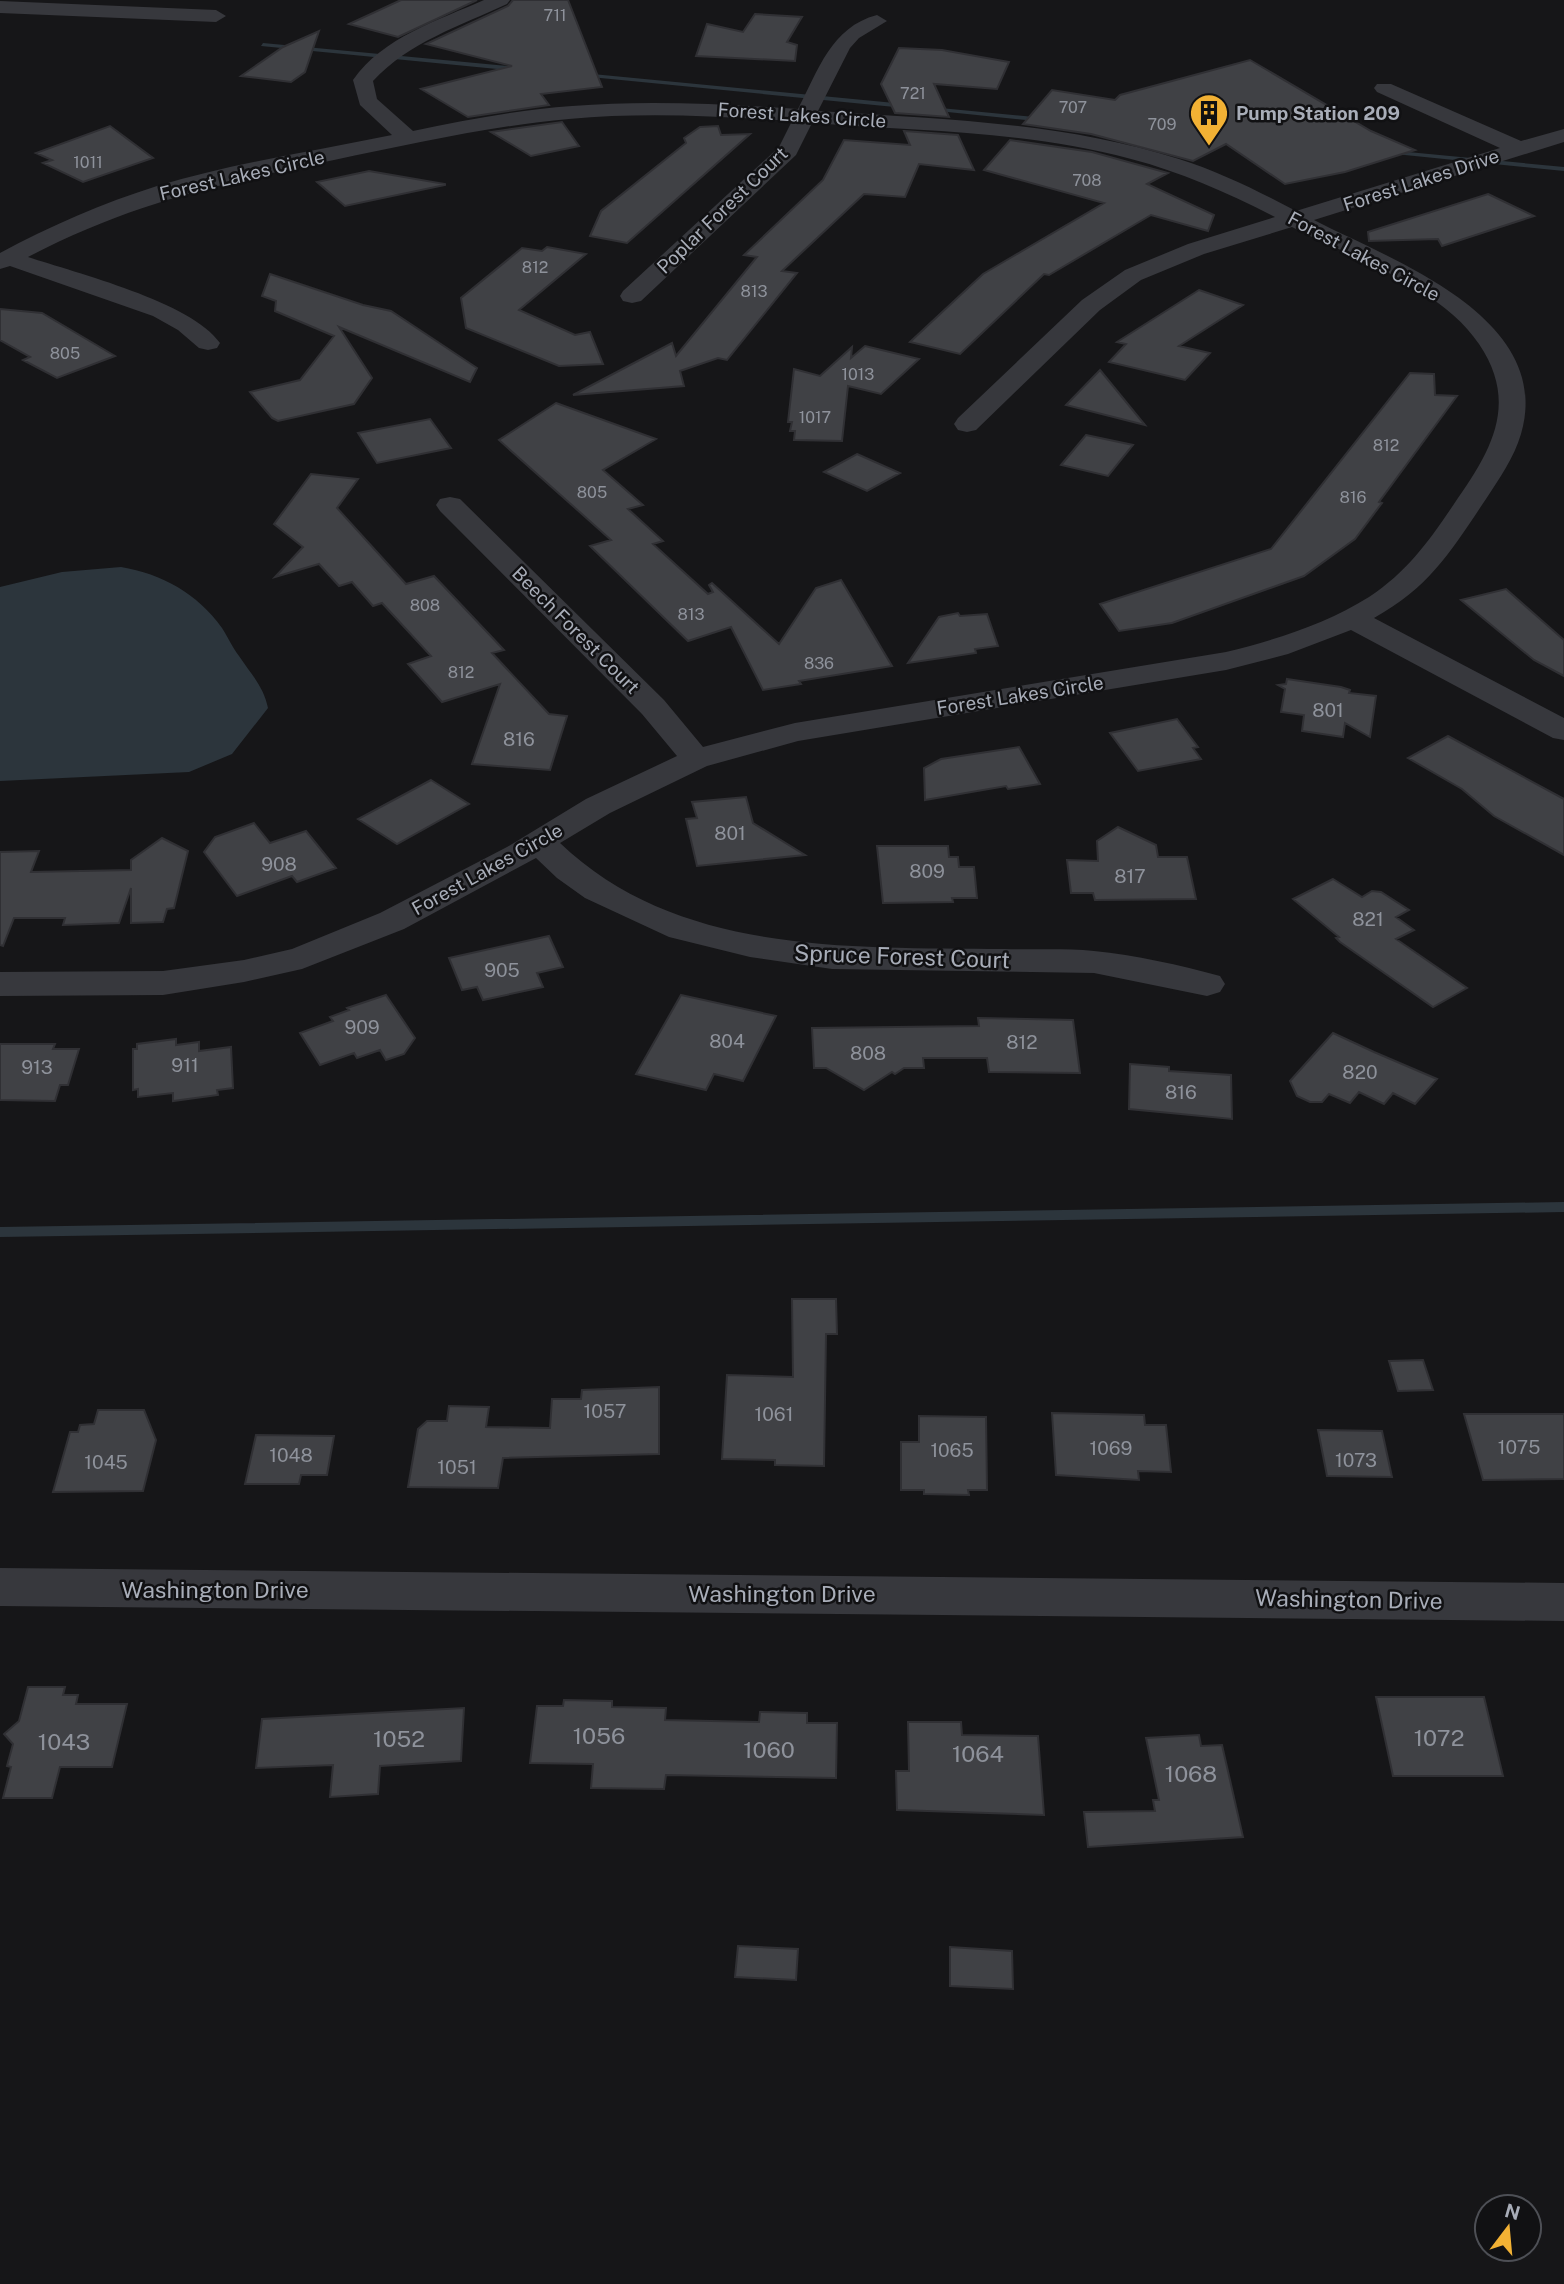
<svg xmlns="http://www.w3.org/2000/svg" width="1564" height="2284" font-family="'Public Sans',sans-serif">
  <rect width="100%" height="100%" fill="#161618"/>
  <path fill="#2c353c" d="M121,567C162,574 197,593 222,628C228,637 232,647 239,656C251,674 264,687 268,708L232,754L189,772L0,781V587L62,572Z"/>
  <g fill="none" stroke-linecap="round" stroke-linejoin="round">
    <path fill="#2c353c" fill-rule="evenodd" d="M263,43L518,67L521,69L518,71L261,46Z
      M582,73L905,104L908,106L905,108L580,76L579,75Z
      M930,107L1045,118L1048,120L1045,122L928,110L927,109Z
      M1387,150L1564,167V171L1385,153V151Z
      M1564,1202V1212L0,1237V1227Z"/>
  </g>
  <path fill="#404145" stroke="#303034" stroke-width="2" d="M401,0H477L398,37L349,24Z
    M513,0H568L602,87L541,94L549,105L468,117L421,89L512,66L426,44L508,6Z
    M755,14L802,17L787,42L797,45L795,61L696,56L707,24L743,32Z
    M319,31L305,72L291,82L241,76L283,47Z
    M899,48L942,50L1009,62L997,89L934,84L949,117L895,113L881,84Z
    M1250,60L1371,131L1415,150L1345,172L1285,184L1226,144L1193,161L1091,134L1023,124L1052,90L1115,100L1120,95Z
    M562,122L579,146L531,156L491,132Z
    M110,126L153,158L83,182L43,163L52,160L36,153Z
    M718,126L721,135L750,134L627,243L590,236L601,211L686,143L684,138L700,127Z
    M904,131L958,135L974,170L919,164L905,197L864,194L782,271L797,273L727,360L718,358L680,371L684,386L573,395L672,343L676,356L757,257L744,255L823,180L844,140L910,145Z
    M1010,140L1092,152L1168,173L1147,184L1214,215L1208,231L1151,215L1049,275L1044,274L960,354L910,342L983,274L1104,203L984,170Z
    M369,171L445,184V185L345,206L317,182Z
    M1488,194L1534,216L1442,246L1438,239L1369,241L1368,232Z
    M547,247L586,254L519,310L575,335L590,332L603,364L559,366L466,328L461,298L522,248L542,251Z
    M270,274L363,305L391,311L477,368L470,382L339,327L372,378L354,404L278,421L272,418L250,392L300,380L334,336L275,311L276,301L262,296Z
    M1199,290L1243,305L1179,346L1210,353L1185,380L1109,362L1126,344L1117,342Z
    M0,309L42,313L115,356L57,378L23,360L30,357L0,340Z
    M865,346L919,359L881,394L848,386L842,441L794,440L795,431H790L792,422H788L794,369L820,376L852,347L851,358Z
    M1100,370L1145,425L1066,405Z
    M1410,373L1434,374L1435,395L1457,396L1379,502L1382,503L1355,539L1304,576L1172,623L1119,631L1100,604L1271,549Z
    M556,403L656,439L603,470L643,505L628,509L663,541L653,544L708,594L713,592L709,585L712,583L779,644L816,588L841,580L892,666L799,681L801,684L763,690L731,627L688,641L590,546L611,540L499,440Z
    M430,419L451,448L377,463L358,433Z
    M1086,435L1133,445L1108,476L1061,465Z
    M857,454L900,473L867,491L824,472Z
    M311,474L358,479L337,508L406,584L434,576L504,650L492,653L549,714L567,716L550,770L472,764L500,684L442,702L408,664L431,656L382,603L373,606L352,582L339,586L319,564L275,577L303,547L274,524Z
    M1506,589L1564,640V676L1534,660L1461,600Z
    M958,613L960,616L987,614L998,646L975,649L976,653L908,663L939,617Z
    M1287,679L1341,687L1350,690L1349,693L1376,696L1370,737L1345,723L1343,737L1302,731L1304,715L1281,712L1285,689L1278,685L1286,684Z
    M1177,719L1198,747L1193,748L1201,759L1138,771L1110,733Z
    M1448,736L1564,799V855L1494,816L1462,789L1408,758Z
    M1019,747L1040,784L1008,789L1006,786L925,800L924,768L941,759Z
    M431,780L469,804L397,844L358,819Z
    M746,797L753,823L805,855L697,866L686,819L697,818L692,802Z
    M254,823L270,843L306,831L336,868L297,882L292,876L237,896L204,852L215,837Z
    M1118,827L1156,845L1158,857H1187L1196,899L1095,900L1093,893H1071L1067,860L1098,861L1097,841Z
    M162,838L188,851L174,908L167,909L163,922L131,923V888L119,923L63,925L65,918H14L3,946L0,945V852L39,851L31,872L131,870V860Z
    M877,846H948L949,857H958L959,867H974L977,898H952L953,902L883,903Z
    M1333,879L1362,897L1372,891L1381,892L1409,910L1396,917L1414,930L1396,939L1467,988L1433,1007L1340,942L1336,938L1339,937L1293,899Z
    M549,936L563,967L537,973L543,987L483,1000L477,987L462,990L449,958Z
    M386,995L415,1038L404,1054L386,1060L380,1050L357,1058L354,1053L320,1065L300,1033L333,1021L330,1017L349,1010L347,1008Z
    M681,995L776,1016L743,1081L714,1074L706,1090L636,1074Z
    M978,1018L1073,1020L1080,1073L989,1072L987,1058H923L924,1068H904L895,1074L892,1072L864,1090L826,1068H814L812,1028L979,1026Z
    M1333,1033L1374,1052L1437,1079L1415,1104L1393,1093L1384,1104L1359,1092L1350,1103L1329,1094L1322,1102H1310L1297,1096L1290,1081Z
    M176,1039V1045L199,1042V1051L231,1047L233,1088L217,1090L218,1095L173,1101V1093L138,1097V1089L133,1090V1049H137V1044Z
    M0,1044H55L53,1049H79L68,1085H60L55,1101L0,1100Z
    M1130,1064L1169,1067V1071L1231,1075L1232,1119L1129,1109Z
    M792,1299H836L837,1334H826L824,1466L775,1465V1460L722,1459L727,1375L793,1377Z
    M1423,1360L1433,1390L1398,1391L1389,1361Z
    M659,1387V1454L503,1458L498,1488L408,1487L418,1429L427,1421H447L449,1406L489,1407L486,1427L550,1428L552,1399H581L582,1390Z
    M98,1410H144L156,1440L143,1491L53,1492L70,1432H78L80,1425L94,1424Z
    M1052,1413L1144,1415L1145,1425H1166L1171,1472L1138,1471L1139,1480L1056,1475Z
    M1464,1414H1564V1479L1483,1480Z
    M919,1416L986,1417L987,1490H968L969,1495L924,1494V1490H901V1442H919Z
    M1318,1430L1382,1431L1392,1477L1327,1476Z
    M256,1435L334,1436L327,1475H301L299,1484H245Z
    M28,1687H65L63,1695H78L76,1704H127L112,1767H60L52,1798H3L11,1767L7,1766L13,1744L4,1734L19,1721Z
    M1376,1697H1484L1503,1776H1393Z
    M564,1700L612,1701V1707L666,1708L665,1720L759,1722L760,1712L807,1713V1723H837L836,1778L666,1775L664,1789L591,1788L593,1764L530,1763L537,1706H563Z
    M464,1708L461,1761L380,1766L378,1794L330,1797L333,1765L256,1768L262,1719Z
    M908,1722H961L962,1735L1038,1736L1044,1815L897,1810L896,1771H909Z
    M1199,1735L1201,1746L1222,1745L1243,1837L1088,1847L1084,1812L1155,1811L1153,1800H1159L1146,1738Z
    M738,1946L798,1949L796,1980L735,1977Z
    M950,1947L1012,1951L1013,1989L950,1986Z"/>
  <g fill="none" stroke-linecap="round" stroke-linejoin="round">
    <path fill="#37383d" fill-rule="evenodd" d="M484,0H510L507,4C460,26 409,42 373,81L377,99L413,131C465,120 518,110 572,106C647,100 723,104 798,109C818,71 831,27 877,15L887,21L859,38L850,48L818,111C940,119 1062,122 1179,159C1220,172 1258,191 1296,211L1500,148L1377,92L1374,88L1377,84H1391L1521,141L1564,129V142L1314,220C1391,260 1555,317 1521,434C1514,458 1499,479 1486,499C1451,551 1431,586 1374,618L1564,718V740L1553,738L1351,630L1288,654L1226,670L798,741L707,766L610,813L560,843C678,956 852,947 1004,949C1034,950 1065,948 1094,951C1135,955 1180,965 1220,976L1225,984L1220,992L1207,996L1094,973L832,969L750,957L669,937L585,898L557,878L536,858L404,929L302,969L244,982L163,995L0,996V972L163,971L244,960L292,949L380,913L507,847L586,799L677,756L642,714L440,511L436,505L440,499L450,497L460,499L664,700L703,747L795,723L1226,652C1275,640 1326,624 1369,597C1407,572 1429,541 1454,504C1490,452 1520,405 1479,344C1440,286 1352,258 1292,227L1204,254L1141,280L1100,310L976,430L967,432L958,430L954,424L958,418L1082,300L1125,270L1188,244L1275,217C1228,193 1181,172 1131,159C1028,131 919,131 812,123L796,155L641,301L632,303L623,301L620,296L623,291L779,147L792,121C718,116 643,112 569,119C490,126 412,144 334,160C222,183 131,203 28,257C76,273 192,302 220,343L217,348L208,350L199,348L178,330L153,316L10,266L0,269V253C50,226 103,203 157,186C234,163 314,151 392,135L360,105L353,80C383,37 439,20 484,0Z
      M0,1L216,10L226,16L216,22L0,13Z
      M0,1568L1564,1583V1621L0,1606Z"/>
  </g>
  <defs>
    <g id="building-pin" transform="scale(2.0125)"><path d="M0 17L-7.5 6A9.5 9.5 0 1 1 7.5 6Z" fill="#f2b134" stroke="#111113"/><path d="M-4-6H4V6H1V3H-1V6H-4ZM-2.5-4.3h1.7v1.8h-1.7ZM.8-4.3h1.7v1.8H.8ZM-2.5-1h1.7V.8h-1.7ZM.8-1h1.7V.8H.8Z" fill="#111"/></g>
  </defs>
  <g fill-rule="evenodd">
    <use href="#building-pin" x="1209" y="113"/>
  </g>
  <g text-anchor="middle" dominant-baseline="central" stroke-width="5" stroke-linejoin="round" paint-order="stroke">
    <g font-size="16" fill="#8e929b">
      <text x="555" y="15">711</text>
      <text x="913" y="93">721</text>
      <text x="1073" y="107">707</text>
      <text x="1162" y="124">709</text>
      <text x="88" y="162">1011</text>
      <text x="1087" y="180">708</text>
      <text x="535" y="267">812</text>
      <text x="754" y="291">813</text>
      <text x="65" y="353">805</text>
      <text x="858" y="374">1013</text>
      <text x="815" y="417">1017</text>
      <text x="1386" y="445">812</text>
      <text x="592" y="492">805</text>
      <text x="1353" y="497">816</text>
      <text x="425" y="605">808</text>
      <text x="691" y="614">813</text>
      <text x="819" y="663">836</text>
      <text x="461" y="672">812</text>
    </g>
    <g font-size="19" font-weight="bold" fill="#a8adb8" stroke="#111113" text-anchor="start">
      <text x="1236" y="113">Pump Station 209</text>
    </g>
    <g font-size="19" fill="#a8adb8" stroke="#111113">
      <text transform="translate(802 115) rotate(4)">Forest Lakes Circle</text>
      <text transform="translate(242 175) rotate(-13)">Forest Lakes Circle</text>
      <text transform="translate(1421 180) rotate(-18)">Forest Lakes Drive</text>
      <text transform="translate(722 210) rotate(-44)">Poplar Forest Court</text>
      <text transform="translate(1364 256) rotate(28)">Forest Lakes Circle</text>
      <text transform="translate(576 630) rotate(45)">Beech Forest Court</text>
      <text transform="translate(1020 695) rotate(-9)">Forest Lakes Circle</text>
      <text transform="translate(487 869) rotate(-29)">Forest Lakes Circle</text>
    </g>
    <g font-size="19" fill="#8e929b">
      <text x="1328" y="710">801</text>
      <text x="519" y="739">816</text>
      <text x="730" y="833">801</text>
      <text x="279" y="864">908</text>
      <text x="927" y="871">809</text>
      <text x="1130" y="876">817</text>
      <text x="1368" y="919">821</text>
      <text x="502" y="970">905</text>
      <text x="362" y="1027">909</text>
      <text x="727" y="1041">804</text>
      <text x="1022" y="1042">812</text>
      <text x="868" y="1053">808</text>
      <text x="185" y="1065">911</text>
      <text x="37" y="1067">913</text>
      <text x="1360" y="1072">820</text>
      <text x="1181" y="1092">816</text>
      <text x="605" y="1411">1057</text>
      <text x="774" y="1414">1061</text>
      <text x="1519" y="1447">1075</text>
      <text x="1111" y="1448">1069</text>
      <text x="952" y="1450">1065</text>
      <text x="291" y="1455">1048</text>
      <text x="1356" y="1460">1073</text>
      <text x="106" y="1462">1045</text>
      <text x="457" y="1467">1051</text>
    </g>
    <g font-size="23" fill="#a8adb8" stroke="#111113">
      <text transform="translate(902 956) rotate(2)">Spruce Forest Court</text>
      <text x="215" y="1589">Washington Drive</text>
      <text x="782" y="1593">Washington Drive</text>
      <text transform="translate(1349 1599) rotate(1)">Washington Drive</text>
    </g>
    <g font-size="23" fill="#8e929b">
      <text x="599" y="1735">1056</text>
      <text x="1439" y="1737">1072</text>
      <text x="399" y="1738">1052</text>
      <text x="64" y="1741">1043</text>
      <text x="769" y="1749">1060</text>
      <text x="978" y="1753">1064</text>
      <text x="1191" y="1773">1068</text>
    </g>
  </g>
  <g transform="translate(1508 2228) rotate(16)"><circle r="33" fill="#111113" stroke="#4d4f55" stroke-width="2"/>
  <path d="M0-5L12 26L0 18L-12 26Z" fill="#f2b134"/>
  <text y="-10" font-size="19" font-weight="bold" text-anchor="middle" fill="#a8adb8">N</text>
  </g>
</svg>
